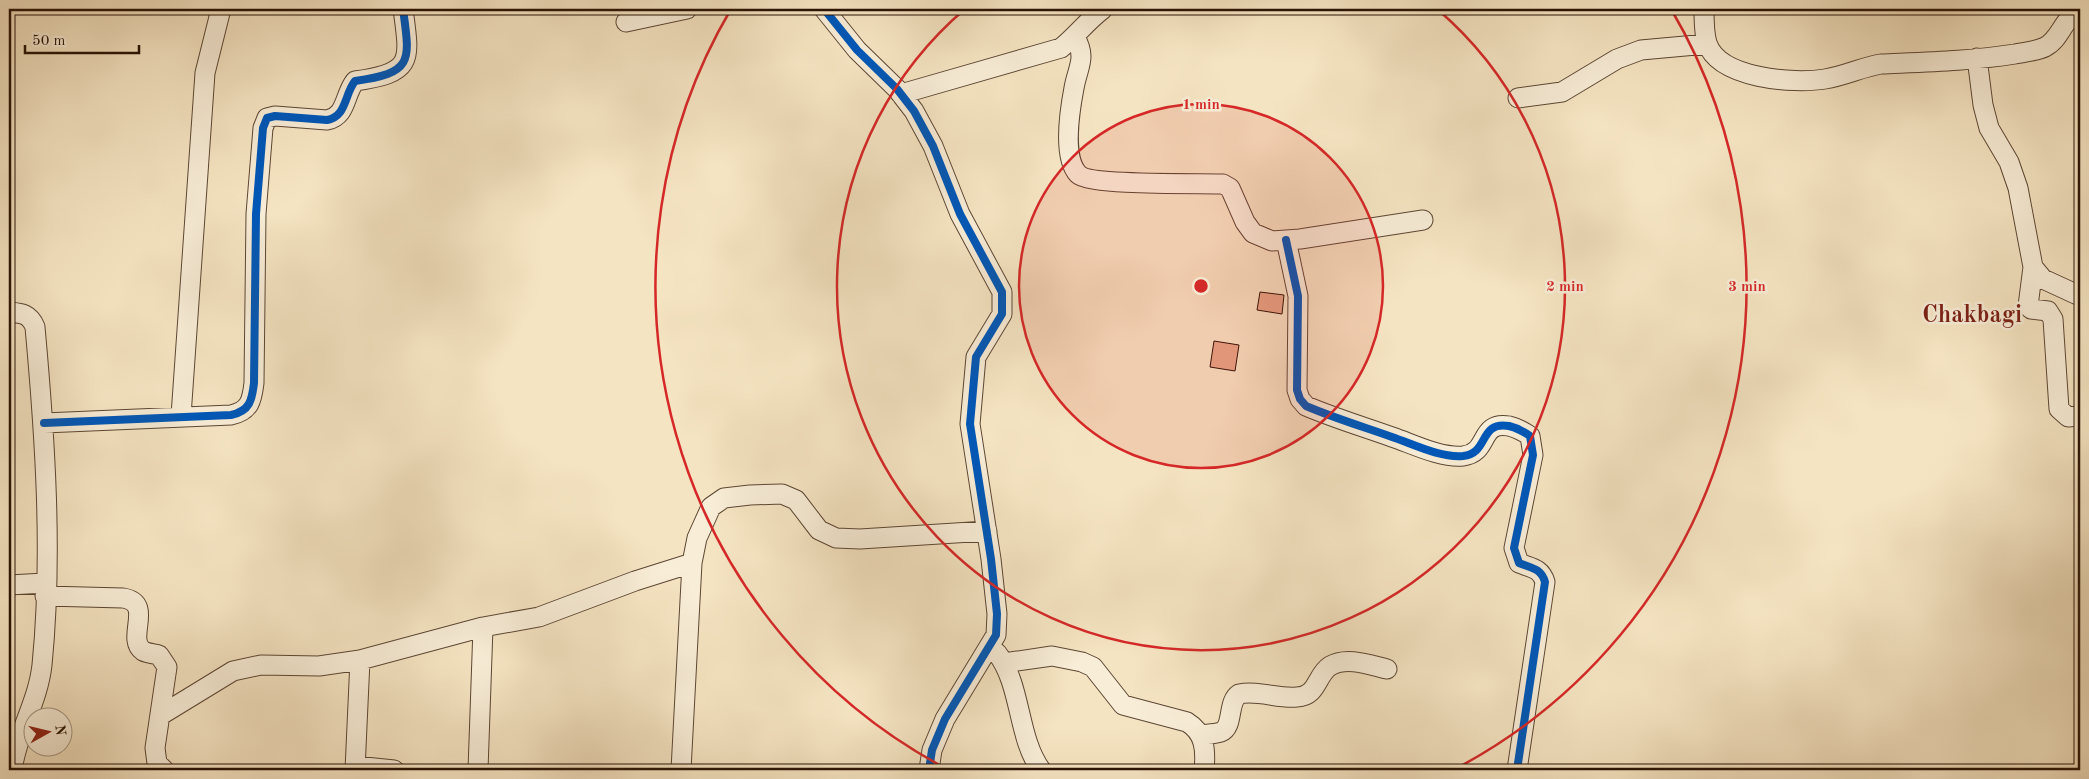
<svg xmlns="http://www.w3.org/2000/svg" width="2089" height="779" font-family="'Old Standard TT',serif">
  <rect width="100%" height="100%" fill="#f5e4c2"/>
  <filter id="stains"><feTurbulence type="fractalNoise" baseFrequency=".004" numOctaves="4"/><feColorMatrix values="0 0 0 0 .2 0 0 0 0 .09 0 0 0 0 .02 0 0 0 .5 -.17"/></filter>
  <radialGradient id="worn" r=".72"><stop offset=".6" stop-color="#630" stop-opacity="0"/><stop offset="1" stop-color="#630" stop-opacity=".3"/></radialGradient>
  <path fill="#e4a684" stroke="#291205" d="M1260,292L1284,295L1282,314L1257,310Z
    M1214,341L1239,345L1235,371L1210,367Z"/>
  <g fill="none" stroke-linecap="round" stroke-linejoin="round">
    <g stroke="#5c4634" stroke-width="21">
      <path id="minor" d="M824,9L857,50L897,89L914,111L933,146L960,214L1002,292V314L976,357L970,424L991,559L997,614L996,635L945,719L932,750L929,770
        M1704,9C1704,20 1704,33 1707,43C1719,79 1794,84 1825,79C1845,76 1862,67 1881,64C1926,62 1971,61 2015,54C2025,52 2037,51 2045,47C2061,39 2062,19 2079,12
        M626,22L687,9
        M1075,37C1087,58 1078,66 1074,88C1070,109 1062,157 1078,174C1089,186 1202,183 1223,184L1230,188L1245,222L1253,233L1272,241L1300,239L1423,220
        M1977,58L1983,105L1989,128L2009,162L2018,188L2033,267L2043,279L2080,296
        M901,94L1061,48C1076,36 1087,21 1103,9
        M1518,98L1562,92L1617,59L1641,50L1707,44
        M1286,240L1298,296L1297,390L1300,399L1306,406C1334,418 1364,427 1392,437C1413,444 1440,458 1463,456C1490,453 1478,421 1509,426C1517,428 1523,431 1530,436L1533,455L1514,548L1519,563C1531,568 1541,568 1545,582L1517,770
        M2033,267L2028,306L2031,309L2048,311L2053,319L2059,409L2068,417L2080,416
        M9,312C22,313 30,314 35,327C45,437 53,555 42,665C38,702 17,733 12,770
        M181,416L205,73L221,9
        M44,423L231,415C250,411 252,400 254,383L256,214L263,128L267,118L275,116L327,120C347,116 344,95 355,81C414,73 410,61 403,9
        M9,585L45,583
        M45,596L123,598C155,603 125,638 143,651C147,653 154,654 159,655L167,667L155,748L157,763L164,770
        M997,653C1022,686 1017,737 1041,770
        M1004,663L1052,656L1082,662L1093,667L1123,705L1187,722C1205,733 1206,750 1204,770
        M161,715L233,671L261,665L319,666L360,660L483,627L539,617L635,581L692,563
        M1200,735C1207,734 1215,734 1221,732C1234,727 1227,702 1239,694C1258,690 1278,699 1297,697C1318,696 1316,675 1330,666C1347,656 1370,665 1387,669
        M355,766L394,770
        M355,770L360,660
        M478,770L483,627
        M681,770L692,563L697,538L711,507L724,498L750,495L782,494L796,500L819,530L836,538L860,539L987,531"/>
    </g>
    <use href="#minor" stroke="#f8edd7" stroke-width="19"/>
    <g stroke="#f8edd7" stroke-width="11">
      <path id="cycleway" d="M824,9L857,50L897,89L914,111L933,146L960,214L1002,292V314L976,357L970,424L991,559L997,614L996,635L945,719L932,750L929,770
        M1286,240L1298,296L1297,390L1300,399L1306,406C1334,418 1364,427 1392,437C1413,444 1440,458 1463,456C1490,453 1478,421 1509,426C1517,428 1523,431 1530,436L1533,455L1514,548L1519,563C1531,568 1541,568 1545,582L1517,770
        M44,423L231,415C250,411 252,400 254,383L256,214L263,128L267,118L275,116L327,120C347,116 344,95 355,81C414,73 410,61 403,9"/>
    </g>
    <use href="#cycleway" stroke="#0057b8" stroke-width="8"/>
  </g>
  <circle cx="1201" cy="286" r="182" fill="#d62828" fill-opacity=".12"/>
  <g fill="none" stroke="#d62828" stroke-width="2.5">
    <circle cx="1201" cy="286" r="182"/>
    <path d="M1437 9A364 364 0 1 1 965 9"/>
    <path d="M945 768A546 546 0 0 1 731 9M1671 9A546 546 0 0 1 1457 768"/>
  </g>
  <g text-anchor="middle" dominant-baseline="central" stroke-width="5" stroke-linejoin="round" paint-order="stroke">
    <g font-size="24" font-weight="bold" fill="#7a1f14" stroke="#f8edd7">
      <text x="1972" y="316">Chakbagi</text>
    </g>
  </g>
  <circle cx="1201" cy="286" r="8" fill="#d62828" stroke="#f8edd7" stroke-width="2.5"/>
  <g font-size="15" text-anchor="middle" font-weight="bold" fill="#d62828" stroke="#f8edd7" stroke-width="5" stroke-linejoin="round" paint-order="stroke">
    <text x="1201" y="109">1 min</text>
    <text x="1565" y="291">2 min</text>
    <text x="1747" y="291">3 min</text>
  </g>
  <rect width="2089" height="779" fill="none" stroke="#f5e4c2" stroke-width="30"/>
  <rect x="10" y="10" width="2069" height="759" fill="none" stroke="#291205" stroke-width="2.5"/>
  <rect x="15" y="15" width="2059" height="749" fill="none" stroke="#291205"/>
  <g transform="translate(48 732) rotate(82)"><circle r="24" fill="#f8edd7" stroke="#a59583"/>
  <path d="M0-4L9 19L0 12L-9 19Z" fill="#8f2418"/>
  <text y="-8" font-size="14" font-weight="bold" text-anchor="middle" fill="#291205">N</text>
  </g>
  <path d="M25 45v8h114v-8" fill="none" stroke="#291205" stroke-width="2.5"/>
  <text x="32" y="45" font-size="15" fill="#291205" stroke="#f8edd7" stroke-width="4" paint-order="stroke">50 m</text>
  <rect width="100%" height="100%" filter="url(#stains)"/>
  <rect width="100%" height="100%" fill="url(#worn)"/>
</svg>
